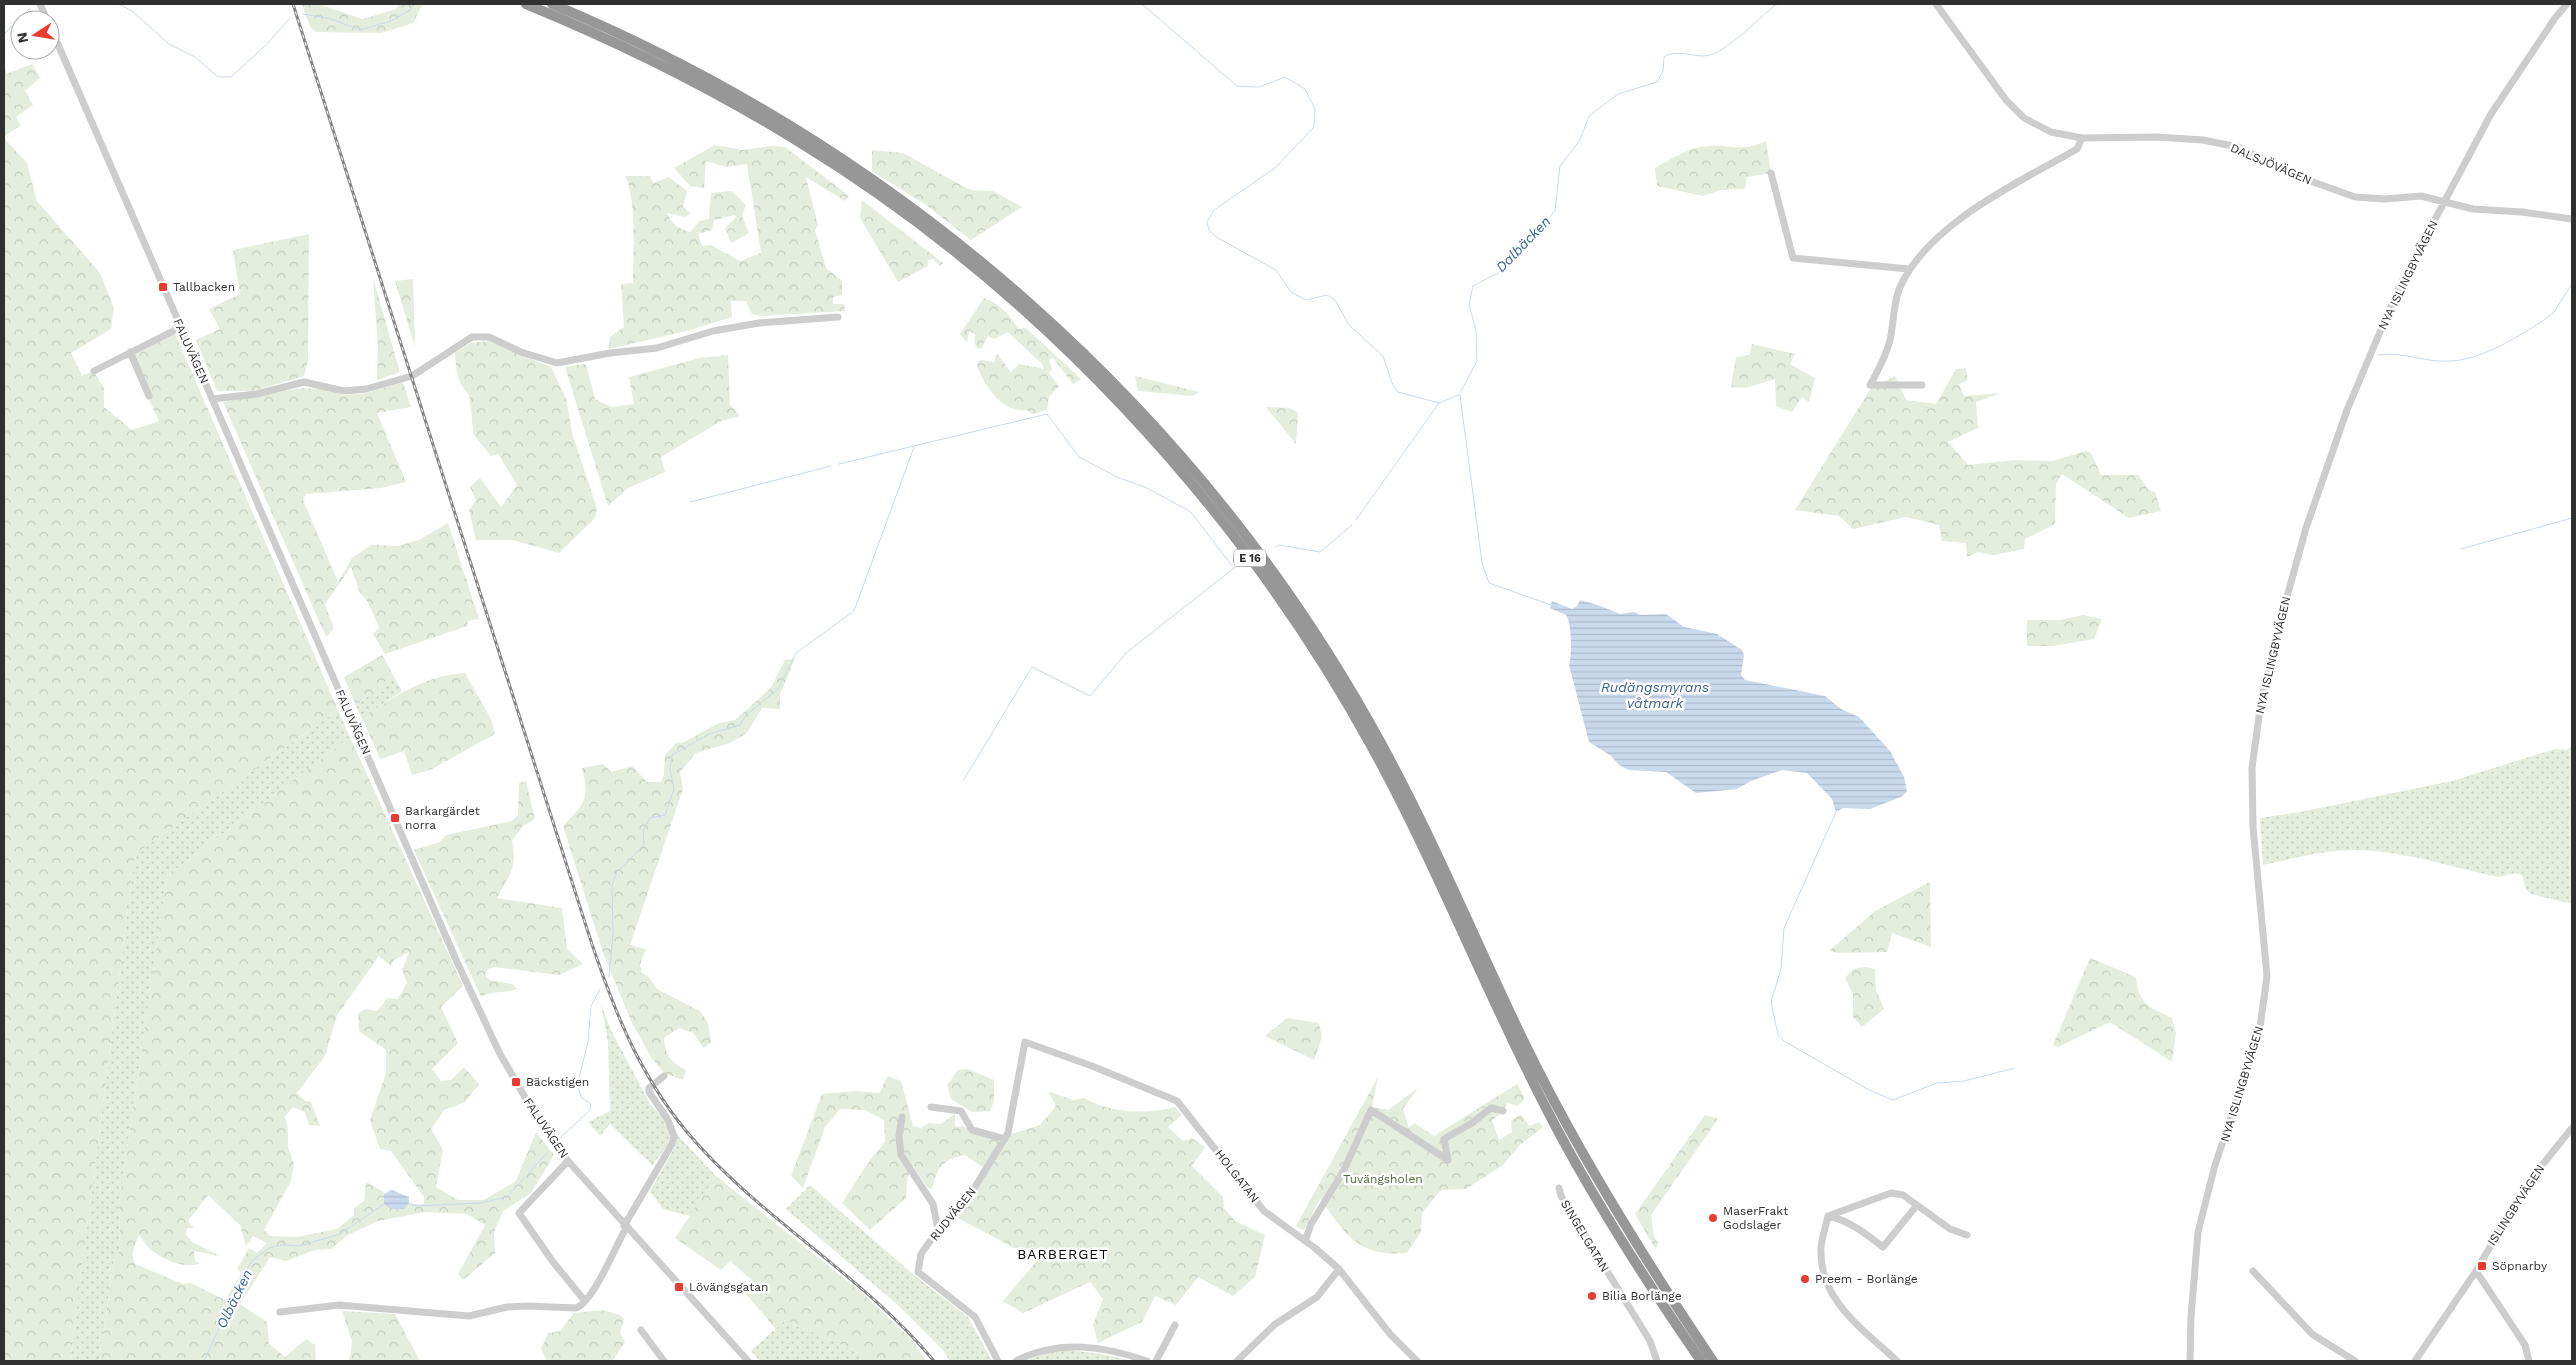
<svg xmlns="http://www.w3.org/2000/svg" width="2576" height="1365" font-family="'Work Sans',sans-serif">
  <defs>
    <pattern id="grass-dots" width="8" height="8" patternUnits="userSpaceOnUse" patternTransform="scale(1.25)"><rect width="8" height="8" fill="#e4edde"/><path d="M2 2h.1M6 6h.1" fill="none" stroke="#c4ccbf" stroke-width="1.8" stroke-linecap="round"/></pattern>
    <pattern id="forest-crowns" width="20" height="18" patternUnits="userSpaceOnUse" patternTransform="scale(1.25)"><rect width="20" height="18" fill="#e4edde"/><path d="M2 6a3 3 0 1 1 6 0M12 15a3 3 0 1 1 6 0" fill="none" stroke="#c4ccbf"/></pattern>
    <pattern id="water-rules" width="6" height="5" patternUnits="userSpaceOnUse" patternTransform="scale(1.25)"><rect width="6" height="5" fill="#c9daed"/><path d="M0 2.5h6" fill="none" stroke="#adbbcc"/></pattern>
  </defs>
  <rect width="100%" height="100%" fill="#fff"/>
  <path fill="url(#grass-dots)" d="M393,675L402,691L362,718L356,706Z
    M338,710L350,737L167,876L119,1204L120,1249L113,1264L100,1361H70L135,854Z
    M2572,745V904L2531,894L2526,890L2522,875L2516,873L2499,877C2449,867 2400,849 2349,850C2320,851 2291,859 2263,865L2260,818L2300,812L2452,781L2555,749L2567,750Z
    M601,1004L611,1030L650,1104L664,1119L671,1132L668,1145L652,1165L610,1124L600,1136L588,1122L610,1111L608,1042Z
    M677,1135L716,1176L690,1216L663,1209L650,1191L675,1147Z
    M810,1185L914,1275L968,1317L992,1361H950L942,1349L899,1306L786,1209Z
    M785,1320L853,1350L872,1361H760L751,1351Z
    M1058,1349L1102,1354L1133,1361H1025Z"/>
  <path fill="url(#forest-crowns)" fill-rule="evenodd" d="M302,4H318L363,19L396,9L399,4H423L413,23L381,33L316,32L310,27Z
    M4,58L6,74L32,64L40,78L25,91L33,105L16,117L21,125L4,137Z
    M4,138L27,163L37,201L100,273L114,308L111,329L71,353L82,376L93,371L104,388V407L132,430L159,421L129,356L174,331L338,710L135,854L70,1361H4Z
    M1766,141L1771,173L1747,177L1745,189L1721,190L1703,196L1657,186L1655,168C1671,159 1689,147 1709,146C1733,144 1740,153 1766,141Z
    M715,145L742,150L771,146L785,147L849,196L845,201L806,177L818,225L815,230L826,268L842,281V295L833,297V304H844L845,311L761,316L752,314L746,301H731L732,317L687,331L609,349L610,337L624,327L621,284L633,283C633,257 637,198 625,176H650L653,183L669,177L687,191L683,207L690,213L686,217L667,213C672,224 678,229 690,232L700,221L709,219L711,193L732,191L746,205L742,216L749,233L731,243L725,228L736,217L734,215L714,220L712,230L698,234L702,246L711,245L740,261L761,253L747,164L726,167L706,161L704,188L690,186L674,168Z
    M872,150L903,153L970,190L993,191L1022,207L971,240L926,205L872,171Z
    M862,200L943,263L940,266L933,259L928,260V266L898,282L860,218Z
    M309,234L308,361L304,376L254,391H217L196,340L220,329L209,309L240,294L233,250Z
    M373,278L400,372L377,380L378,346Z
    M413,279L415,347L395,281Z
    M984,298C998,303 1011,315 1018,329L1026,328L1081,379L1073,384L1053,358L1049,359L1052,369L1049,373L1059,386L1049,397L1047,410L1032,414L1027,410C1004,414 982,385 977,364L980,360L994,362L997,354L1011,372L1019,364L1044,369L1042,364L1008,332L994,339L988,336L981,349L977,348L974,342L975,334L969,331L967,343L960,334Z
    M488,341L551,367L566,399L573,436L597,509L595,518L559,553L513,540H476L469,510L476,500L470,487L480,478L501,507L517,485L498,454L491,456L474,435L469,394C457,384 456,369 455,353L471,343Z
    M1752,344L1795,354L1790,364L1815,378L1809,402L1802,397L1792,412L1776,406L1775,379L1745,388L1731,387L1736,357L1749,355Z
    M728,355L730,405L740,416L721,421L661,457L665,472L628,488L608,506L565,367L586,364L595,399L611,407L634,404L629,377L700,358Z
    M1966,368L1968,380L1959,384L1964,396L2001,393L1976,402L1978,428L1948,442L1968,465L2016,460L2052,461L2086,451L2091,453L2101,475H2138L2149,490L2155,492L2161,511L2129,518L2062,474L2056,484L2055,524L2025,539L2024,549L1994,555L1978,552L1967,557L1966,543L1942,541L1939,525L1906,517L1853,529L1839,516L1795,510L1871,388L1895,376L1906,400L1936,404L1956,369Z
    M1135,376L1199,392L1193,396L1138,391Z
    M403,382L411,407L377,413L406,482L381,488L306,494L303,500L338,582L352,558L371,545L399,546L421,539L448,523L479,619L468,621L467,626L385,654L373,634L379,628L368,602L360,593L351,567L325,604L334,629L326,637L223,402L301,388L323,389L343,395L366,393Z
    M1266,407L1290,408L1298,413L1296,444Z
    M2083,615L2102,619L2094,639L2053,646H2027V620H2061Z
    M382,655L393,675L356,706L344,677Z
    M795,659L780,694V709L762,708L747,733L730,743L696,753L680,772L683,789L630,945L646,949L640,965L642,973L649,977L657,989L700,1011L708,1023L711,1042L704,1048L693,1033L679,1028L664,1038C665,1055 670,1062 686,1070L683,1080L664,1073L651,1057L631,1021L602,950L563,826C585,802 590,801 582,768L603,764L611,772L632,766L647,782H661L664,775L665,755L677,742L682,743L719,723L735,720L770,689L785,660Z
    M465,673L491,719L495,734L432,769L412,775L404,751L380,759L362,718C393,697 426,675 465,673Z
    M350,737L463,986L441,1007L458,1043L432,1069L441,1081L451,1080L464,1067L479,1084L465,1102L444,1110L431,1129L443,1150L436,1187L458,1200H484L516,1181L536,1132L554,1155L531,1193L503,1211L494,1232L495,1253L463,1280L458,1274L485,1225L467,1214L425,1212L378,1221L348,1235L331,1249L314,1250L286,1261L270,1257L240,1304L267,1322L269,1344L285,1357L306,1339L315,1345L316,1361H100L113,1264L120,1249L119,1204L167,876ZM409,952L402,970L407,983L398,999L388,998L377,1011L366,1009L358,1013L359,1031L386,1050V1073L370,1120L380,1149L391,1151L424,1197V1204H392L382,1191L366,1182L364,1201L354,1208V1215L337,1229L297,1237L270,1236L264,1230L291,1181L294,1164L288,1147V1129L285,1116L293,1107L305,1112L309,1125L320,1126L311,1102L305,1101L297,1093L325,1056L337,1015L379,956L391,966L394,960ZM208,1195L240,1225L246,1246L253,1236L267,1243L257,1253L249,1248L237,1269L242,1273L225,1300L191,1283L183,1284L135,1264C130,1253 135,1245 139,1235C142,1239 145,1244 149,1248C161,1259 185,1270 200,1263L195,1261L194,1251L220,1256L192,1242L186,1234L187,1228H194L188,1221Z
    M526,781L535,819L523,826L512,841C517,870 510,873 497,898L562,908L567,949L583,964L559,975L495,967L488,969L485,975L490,980L512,984L517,989C504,994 492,990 481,997L414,850L440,842L446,835L512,821L518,815L519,783Z
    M1930,882L1931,947L1892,933L1887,952L1840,953L1829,951L1875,911Z
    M2090,958L2136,977C2139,1005 2148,1006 2172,1018L2176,1033L2172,1062L2110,1022L2058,1047L2053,1045Z
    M1865,967L1875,969L1876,990L1884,1009L1862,1027L1853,1017V994L1845,978L1853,969Z
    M1287,1018L1319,1023L1322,1037L1314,1060L1265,1036Z
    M968,1069L994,1080V1101L990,1111L972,1112L951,1099L947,1085L958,1070Z
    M887,1076L901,1081L913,1126L921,1128L929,1123L941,1124L955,1114V1127L963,1126L974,1133L1002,1140L984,1168L965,1155C941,1160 938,1167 932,1189L927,1187L913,1166L907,1179L906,1198L870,1230L842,1203L870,1160L885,1142L884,1120L865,1110L840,1109L825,1127L803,1188L791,1176L822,1094L856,1091L880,1093Z
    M1378,1077L1372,1107L1388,1110L1418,1088L1403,1109L1409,1128L1414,1123L1434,1136L1517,1084L1525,1099L1517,1106L1508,1103L1501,1113L1492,1120L1499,1140L1512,1132L1511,1121L1521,1114L1529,1126L1539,1122L1543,1127L1520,1145L1503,1165L1466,1189L1441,1190L1422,1213L1421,1232L1407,1253C1356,1257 1347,1235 1320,1199L1304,1230L1296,1226Z
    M1048,1091L1073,1100L1084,1098C1110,1113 1146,1115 1175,1107L1182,1115L1168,1127L1183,1141L1192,1138L1205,1147L1192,1166L1223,1197L1224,1208L1235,1221L1265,1235L1255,1277L1233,1296L1198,1277L1176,1305L1155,1296L1142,1322L1098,1343L1093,1325L1103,1299L1090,1282L1023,1313L1003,1301L1040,1257L1033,1249L1014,1248L956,1217L1009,1135L1040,1125L1056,1106Z
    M1705,1115L1718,1119L1651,1215L1654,1236L1658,1243L1656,1250L1635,1214Z
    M716,1176L861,1292L912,1340L926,1361H872L853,1350L785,1320L776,1329L746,1294L753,1281L730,1261L721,1270L675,1238Z
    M602,1310L620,1315L624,1319L620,1333L625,1342L612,1361H547L541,1349L548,1333L560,1331L574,1313Z
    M342,1311L395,1314L420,1361H347L350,1358L352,1341Z"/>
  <path fill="url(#water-rules)" d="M1580,600L1598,605L1620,614L1634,612L1640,615L1666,614L1684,627L1717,634L1742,650L1744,655L1741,675L1745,680L1825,696L1841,709L1859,717L1890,751L1904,777L1907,792L1901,797L1870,809L1843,808L1836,812L1832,799L1807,773L1782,770L1751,781L1737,789L1696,793L1666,772L1629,770L1619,765L1611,756L1589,742L1569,665C1572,656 1572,623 1566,615L1550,608L1552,601L1572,609L1577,606Z
    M392,1190L409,1197V1203L404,1209L389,1208L384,1204V1194Z"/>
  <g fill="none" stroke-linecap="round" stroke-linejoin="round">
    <path stroke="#c9daed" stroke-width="1" d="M119,4L132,11L169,44L195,57L218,77H231L266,45L290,18
      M1142,4L1237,86L1259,87L1285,77L1305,89L1315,109L1314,127L1275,168L1214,210L1207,222L1209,230L1216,237L1276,270L1291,292L1306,300L1327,295L1335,300L1349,325L1383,356L1392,383L1398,392L1439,403
      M1845,4H1849
      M302,14L328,18L360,30L391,21L410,10L414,4
      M4,34L30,8
      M2378,355C2402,351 2426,363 2450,361C2482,360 2521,335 2547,318L2554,312L2572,284
      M1460,393L1477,361L1476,331L1469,304L1473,286L1500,272L1555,211L1560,166L1580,140L1589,116L1618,94L1657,82L1663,71L1664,57C1678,48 1695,59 1710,55C1730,49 1758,19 1775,5L1782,4
      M1460,395L1482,563L1489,583L1551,605
      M839,464L1047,414L1079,457L1119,478L1145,487L1191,512L1233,567
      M690,502L831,466
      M1356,520L1439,403L1459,395
      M1275,547L1279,545L1320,552L1352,525
      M2461,549L2572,518
      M963,781L1032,667L1090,696L1126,653L1243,561
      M1836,812L1784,928L1781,969L1771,1002L1778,1035L1784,1041L1869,1090L1893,1100L1937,1083L1964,1081L2015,1068
      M609,977L613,934L612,886L617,872L644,845L643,831L650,818L665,815L674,789L670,769L672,755L709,734L740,725L745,716L778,689L796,653L854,611L914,447
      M560,1138L590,1110L591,1104L582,1098L577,1086L588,1042L591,1006L600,989
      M408,1203L416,1206L480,1203L507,1197L547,1153
      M204,1361L246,1270L253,1260L269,1248L282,1245L299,1246L340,1234L384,1204"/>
    <path stroke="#cdcdcd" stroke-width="7" d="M40,4L47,20
      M1936,4L2006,100L2024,118L2051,132L2082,138L2157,137L2203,140L2238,147L2305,179L2355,197L2385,199L2421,196L2473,209L2522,212L2572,219
      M50,26L457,962L500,1054L533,1111L568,1161L748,1361
      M1771,173L1793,258L1909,269
      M130,352L149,396
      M94,371L181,327
      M1922,385H1870C1878,371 1886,356 1890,340C1894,323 1893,303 1900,287C1930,222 2018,183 2077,149L2082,138
      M212,399L257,394L304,382L344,391L366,389L412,376L472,337H489L521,352L557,363L610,353L657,348L713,331L759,323L838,317
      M931,1107L961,1111L972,1130L1005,1139
      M902,1117L899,1136L901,1155L933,1204L938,1230
      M1448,1160L1444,1139L1472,1123L1491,1108L1503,1111
      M568,1161L519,1213L553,1262L585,1301
      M1559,1188L1561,1196L1650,1341L1657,1361
      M1828,1216C1826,1226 1822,1237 1821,1247C1818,1300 1863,1329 1897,1361
      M1828,1216L1891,1193L1903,1195L1950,1229L1967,1235
      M1829,1216C1850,1221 1866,1234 1883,1247L1917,1205
      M624,1226L672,1144L674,1136L668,1120L649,1092V1088L664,1076
      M1305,1241L1311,1224L1343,1172L1371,1110L1448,1160
      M2253,1271L2312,1334L2355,1361
      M2476,1271L2525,1345L2529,1361
      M280,1312L339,1305L469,1316L507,1307L527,1306L576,1308C594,1301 615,1247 626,1228
      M641,1330L664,1361
      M998,1361L975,1317L918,1272L921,1254L938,1230L967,1200L1008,1133L1025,1042L1092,1066L1177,1101L1264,1211L1315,1248L1339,1269L1390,1334L1417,1361
      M1016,1361C1059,1339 1104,1346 1147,1361
      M1156,1361L1175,1325
      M1237,1361L1274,1325L1317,1297L1339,1269
      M2190,1361L2191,1317L2198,1232L2215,1165L2259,1035L2267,976L2253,827L2252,768L2261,701L2280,622L2306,528L2347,410L2399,287L2491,114L2555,18L2567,4
      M2415,1361L2476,1271L2526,1185L2572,1128"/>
    <path stroke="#979797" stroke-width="10" d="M526,4C621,43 712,88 799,142C1035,286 1241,507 1373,749C1437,866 1485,990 1546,1108C1591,1196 1645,1280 1701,1361
      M552,4C903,151 1199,409 1382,745C1435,842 1477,945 1525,1044C1579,1155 1644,1259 1713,1361"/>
    <g stroke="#858585" stroke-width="3">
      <path id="rail" d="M293,4L587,929C611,1003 637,1072 687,1132C759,1218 862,1274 934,1361"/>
    </g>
    <use href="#rail" stroke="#fff" stroke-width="1" stroke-dasharray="4" stroke-linecap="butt"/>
  </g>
  <g fill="#ea3b2e" stroke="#fff" stroke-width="2">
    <rect x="158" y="282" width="10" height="10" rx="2.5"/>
    <rect x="390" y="813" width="10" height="10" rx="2.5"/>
    <rect x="511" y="1077" width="10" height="10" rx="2.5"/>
    <circle cx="1713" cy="1218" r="5"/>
    <rect x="2477" y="1261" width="10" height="10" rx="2.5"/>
    <circle cx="1805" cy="1279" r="5"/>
    <rect x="674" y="1282" width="10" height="10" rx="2.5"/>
    <circle cx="1592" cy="1296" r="5"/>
  </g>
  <g text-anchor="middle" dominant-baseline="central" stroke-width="5" stroke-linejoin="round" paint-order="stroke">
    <rect fill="#fff" stroke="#6e6e6e" stroke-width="1" x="1234" y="549.5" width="32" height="17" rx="4"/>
    <g font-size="11" font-weight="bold" fill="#303030">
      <text x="1250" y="558">E 16</text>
    </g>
    <g font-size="12" fill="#303030" stroke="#fff">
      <text transform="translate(2271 164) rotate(23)">DALSJÖVÄGEN</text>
      <text transform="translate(2408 275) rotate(-64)">NYA ISLINGBYVÄGEN</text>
      <text transform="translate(191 351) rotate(66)">FALUVÄGEN</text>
      <text transform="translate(2273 655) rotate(-77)">NYA ISLINGBYVÄGEN</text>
      <text transform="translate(353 722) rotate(66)">FALUVÄGEN</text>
      <text transform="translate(2242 1084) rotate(-73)">NYA ISLINGBYVÄGEN</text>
      <text transform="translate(546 1128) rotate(56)">FALUVÄGEN</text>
      <text transform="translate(1237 1176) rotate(52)">HOLGATAN</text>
      <text transform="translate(2516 1205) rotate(-57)">ISLINGBYVÄGEN</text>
      <text transform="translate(953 1214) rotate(-51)">RUDVÄGEN</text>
      <text transform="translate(1585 1236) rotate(59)">SINGELGATAN</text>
    </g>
    <g font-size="12" fill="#303030" stroke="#fff" text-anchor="start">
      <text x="173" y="287">Tallbacken</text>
      <text x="405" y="811">Barkargärdet<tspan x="405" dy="14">norra</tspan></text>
      <text x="526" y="1082">Bäckstigen</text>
      <text x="1723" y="1211">MaserFrakt<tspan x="1723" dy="14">Godslager</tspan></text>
      <text x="2492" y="1266">Söpnarby</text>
      <text x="1815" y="1279">Preem - Borlänge</text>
      <text x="689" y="1287">Lövängsgatan</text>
      <text x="1602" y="1296">Bilia Borlänge</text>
    </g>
    <g font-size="12" fill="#4c6d3b" stroke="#fff">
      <text x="1383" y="1179">Tuvängsholen</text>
    </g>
    <g font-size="14" font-style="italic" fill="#3b6595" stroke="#fff">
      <text transform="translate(1523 244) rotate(-46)">Dalbäcken</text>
      <text x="1655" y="687">Rudängsmyrans<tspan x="1655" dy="16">våtmark</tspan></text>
      <text transform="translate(234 1299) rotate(-64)">Olbäcken</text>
    </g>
    <g font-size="14" letter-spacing="1" fill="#000" stroke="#fff">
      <text x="1063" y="1254">BARBERGET</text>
    </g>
  </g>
  <rect width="2576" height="1365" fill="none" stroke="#303030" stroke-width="10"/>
  <g transform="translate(35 35) rotate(258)"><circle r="24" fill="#ffffff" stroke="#acacac"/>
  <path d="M0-4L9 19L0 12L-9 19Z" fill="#ea3b2e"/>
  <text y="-8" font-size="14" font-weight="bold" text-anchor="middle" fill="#303030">N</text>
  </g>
</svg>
